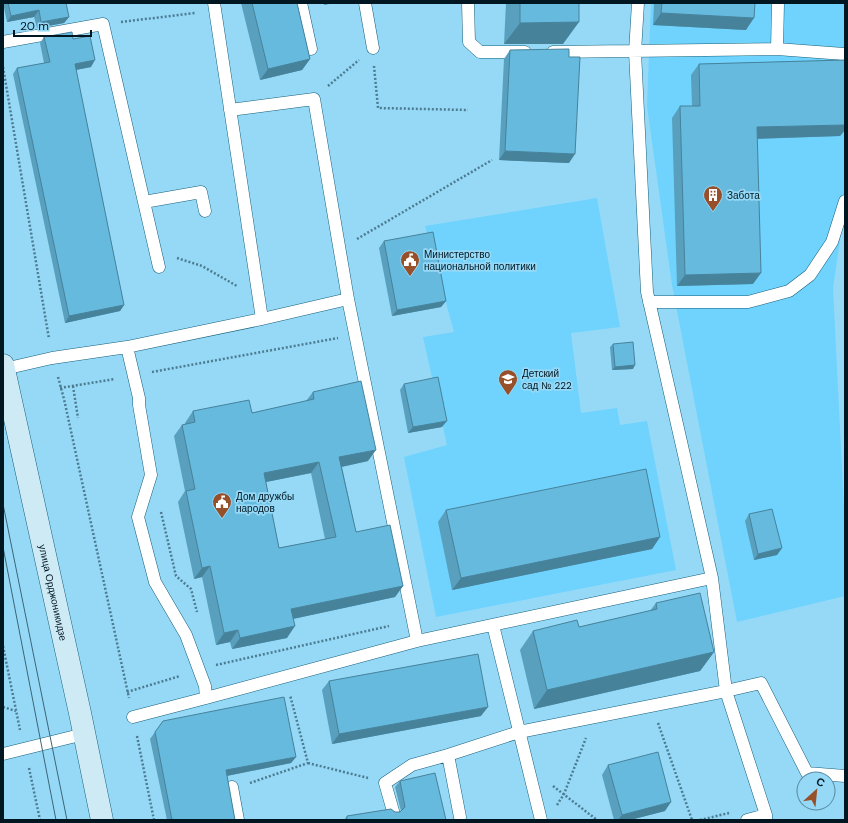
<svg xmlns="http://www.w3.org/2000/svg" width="848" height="823" font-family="'DM Sans',sans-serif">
  <rect width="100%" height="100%" fill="#95d9f7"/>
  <path fill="#6fd3fd" d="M651,3H845V206L833,288L845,530V596L737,622L672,285L647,106Z
    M597,198L620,327L571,333L581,413L617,408L620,425L647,421L676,570L436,617L404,457L447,445L423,337L454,332L425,226Z"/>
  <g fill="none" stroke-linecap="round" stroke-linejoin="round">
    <g stroke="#17607b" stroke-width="13">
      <path id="lane" d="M214,3L262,319
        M301,3L311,49
        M365,3L373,48
        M468,3L469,42L480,52H525
        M638,3L635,52L647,292L712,578L726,691L766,815V820
        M3,42L103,24L159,267
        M777,49L844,54L845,58
        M553,52L777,49L778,3
        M230,110L314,99L348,299L417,641
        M144,202L201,192L205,211
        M649,302H748L789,291L810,275L832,242L845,201
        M127,347L139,398V405L151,475L138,517L155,582L186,635L205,686L206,698
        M4,369L52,358L127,347L262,319L348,299
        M493,625L541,820
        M133,717L206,698L417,641L712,578
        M3,754L84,734
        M448,755L460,817
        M232,787L238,820
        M393,811L385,783L412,765L448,755L519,732L726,691L761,683L807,773L845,776
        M747,820L766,815"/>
    </g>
    <g stroke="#17607b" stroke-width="23">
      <g id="secondary">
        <path id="s1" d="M3,365L80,713L102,820"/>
      </g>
    </g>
    <path stroke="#4d7b90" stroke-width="2.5" stroke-dasharray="2 2" stroke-linecap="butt" d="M121,22L195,13
      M374,66L378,108L468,110
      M3,67L49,339
      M328,86L359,60
      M357,239L492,160
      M177,258L202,266L237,286
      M152,372L338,338
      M58,377L64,399L129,698
      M73,386L78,418
      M60,388L115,379
      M161,512L176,576L191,589L197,612
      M3,646L20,730
      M216,665L389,626
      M127,692L180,676
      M3,707L16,711
      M658,723L692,820
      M137,736L154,820
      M308,763L368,778
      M29,768L40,820
      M250,783L308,763L290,695
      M553,786L597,820
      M557,805L564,794L586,738
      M700,820L729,813"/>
    <use href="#lane" stroke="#fff" stroke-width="12"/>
    <use href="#secondary" stroke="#ceeaf5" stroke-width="22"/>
    <path stroke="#3c6578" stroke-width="1" d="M3,504L67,820
      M3,547L56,820"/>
  </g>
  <path fill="#58a0be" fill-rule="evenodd" d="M3,3H66L69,17L64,23L37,28L34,17L7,22Z
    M241,3H297L310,59L302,70L260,80Z
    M506,3H579L563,44H504Z
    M654,3H755L746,30L653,25Z
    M44,37L73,39L91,67L76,70L124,305L120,311L65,323L13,74L17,68L44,63L40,43Z
    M510,50L569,163L499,160L504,59Z
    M845,60V130L840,136L757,139L753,284L677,286L672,118L680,106H692L691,75L699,64Z
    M384,241L446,301L441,307L392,316L379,248Z
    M613,344L633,369L612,370L610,347Z
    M404,384L442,427L408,433L400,390Z
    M313,392L368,461L342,467L356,532L403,586L395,597L293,619L287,638L232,649L230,642L216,645L202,577L194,579L178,502L185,491L174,436L182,425L185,424V423L193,411L252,413L306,401ZM311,473L325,539L279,548L266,482Z
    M446,510L660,537L652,549L452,590L438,522Z
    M749,514L782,548L777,555L754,560L745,521Z
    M656,603L714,652L700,671L534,709L520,650L533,631L579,627L650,611Z
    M329,681L481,716L332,744L322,690Z
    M163,721L296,757L291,763L227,776L235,820H167L150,739Z
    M608,765L665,811L630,820H614L602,775Z
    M400,781L445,820H344L347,816L400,812L401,811L395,787Z"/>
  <path fill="#47829b" d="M325,3H334L324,5Z
    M39,10L34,17L7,22L11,16Z
    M661,13L754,18L746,30L653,25Z
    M69,17L64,23L37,28L41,22Z
    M579,22L563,44H504L520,23Z
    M310,59L302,70L260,80L268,69Z
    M95,60L91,67L70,71L75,64Z
    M845,125V130L840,136L749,139L757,127Z
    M505,151L575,154L569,163L499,160Z
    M761,273L753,284L677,286L685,275Z
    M446,301L441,307L392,316L397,310Z
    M124,305L120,311L65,323L69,316Z
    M635,365L633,369L612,370L615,367Z
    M447,421L442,427L408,433L413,427Z
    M376,450L368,461L331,469L339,457Z
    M319,462L311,473L256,484L264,473Z
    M660,537L652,549L452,590L461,578Z
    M782,548L777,555L754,560L758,554Z
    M210,566L202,577L194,579L202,568Z
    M403,586L395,597L283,621L291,609Z
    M295,626L287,638L232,649L240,638Z
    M238,630L230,642L216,645L224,633Z
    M714,652L700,671L534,709L547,690Z
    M488,707L481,716L332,744L339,734Z
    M296,757L291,763L221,777L226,770Z
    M671,802L665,811L630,820H618L622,815Z"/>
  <path fill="#66badd" stroke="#47829b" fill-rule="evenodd" d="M8,3H66L69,17L41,22L39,10L11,16Z
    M252,3H297L310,59L268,69Z
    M520,3H579V22L520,23Z
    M662,3H755L754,18L661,13Z
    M72,32L73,39L90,36L95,60L75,64L124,305L69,316L17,68L50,62L44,37Z
    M569,49V57H580L575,154L505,151L510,50Z
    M845,60V125L757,127L761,273L685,275L680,106H700L699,64Z
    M433,232L446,301L397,310L384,241Z
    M633,342L635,365L615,367L613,344Z
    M438,377L447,421L413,427L404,384Z
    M361,381L376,450L339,457L356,532L390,525L403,586L291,609L295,626L240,638L238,630L224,633L210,566L202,568L186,491L195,489L182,425L195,422L193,411L249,400L252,413L314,399L313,392ZM319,462L336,537L279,548L264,473Z
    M646,469L660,537L461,578L446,510Z
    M772,509L782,548L758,554L749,514Z
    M700,593L714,652L547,690L533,631L577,620L579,627L657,609L656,603Z
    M478,654L488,707L339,734L329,681Z
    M284,697L296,757L226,770L235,820H172L155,732L163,721Z
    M658,752L671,802L622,815L608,765Z
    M435,773L446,820H347V816L391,809L395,812H400L405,807L400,781Z"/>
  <defs>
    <g id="building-pin" transform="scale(1)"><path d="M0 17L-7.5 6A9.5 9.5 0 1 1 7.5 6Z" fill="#975029" stroke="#95d9f7"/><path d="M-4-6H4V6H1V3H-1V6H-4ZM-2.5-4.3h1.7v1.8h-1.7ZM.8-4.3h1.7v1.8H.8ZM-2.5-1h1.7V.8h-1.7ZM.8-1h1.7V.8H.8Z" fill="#fff"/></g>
    <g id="civic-pin" transform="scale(1)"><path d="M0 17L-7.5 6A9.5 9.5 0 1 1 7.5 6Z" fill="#975029" stroke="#95d9f7"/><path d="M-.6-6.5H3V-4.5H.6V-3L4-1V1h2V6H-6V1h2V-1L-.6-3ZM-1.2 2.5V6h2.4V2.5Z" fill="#fff"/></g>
    <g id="school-pin" transform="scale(1)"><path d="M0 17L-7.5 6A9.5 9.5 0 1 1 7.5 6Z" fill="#975029" stroke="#95d9f7"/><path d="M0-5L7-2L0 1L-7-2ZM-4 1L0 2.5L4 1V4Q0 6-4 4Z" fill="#fff"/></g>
  </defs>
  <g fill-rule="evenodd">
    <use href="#building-pin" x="713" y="195"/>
    <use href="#civic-pin" x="410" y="260"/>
    <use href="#school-pin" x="508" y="379"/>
    <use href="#civic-pin" x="222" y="502"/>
  </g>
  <g text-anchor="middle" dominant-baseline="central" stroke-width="3.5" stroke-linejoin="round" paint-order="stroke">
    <g font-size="10" fill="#001722" stroke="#95d9f7" text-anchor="start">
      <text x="727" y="195">Забота</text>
      <text x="424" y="254">Министерство<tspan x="424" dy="12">национальной политики</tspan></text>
      <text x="522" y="373">Детский<tspan x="522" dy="12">сад № 222</tspan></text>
      <text x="236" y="496">Дом дружбы<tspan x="236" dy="12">народов</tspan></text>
    </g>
    <g font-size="10" fill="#001722" stroke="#95d9f7">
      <text stroke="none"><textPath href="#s1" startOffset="233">улица Орджоникидзе</textPath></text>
    </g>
  </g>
  <rect width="848" height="823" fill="none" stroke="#001722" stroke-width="8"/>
  <g transform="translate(816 791) rotate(27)"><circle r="19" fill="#95d9f7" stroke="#598ba2"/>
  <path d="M0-3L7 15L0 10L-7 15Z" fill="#975029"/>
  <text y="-6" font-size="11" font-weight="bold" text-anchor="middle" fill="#001722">С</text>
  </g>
  <path d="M14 30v6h77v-6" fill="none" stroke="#001722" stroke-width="2"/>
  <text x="20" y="30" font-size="12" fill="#001722" stroke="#95d9f7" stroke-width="3" paint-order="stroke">20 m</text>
</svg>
